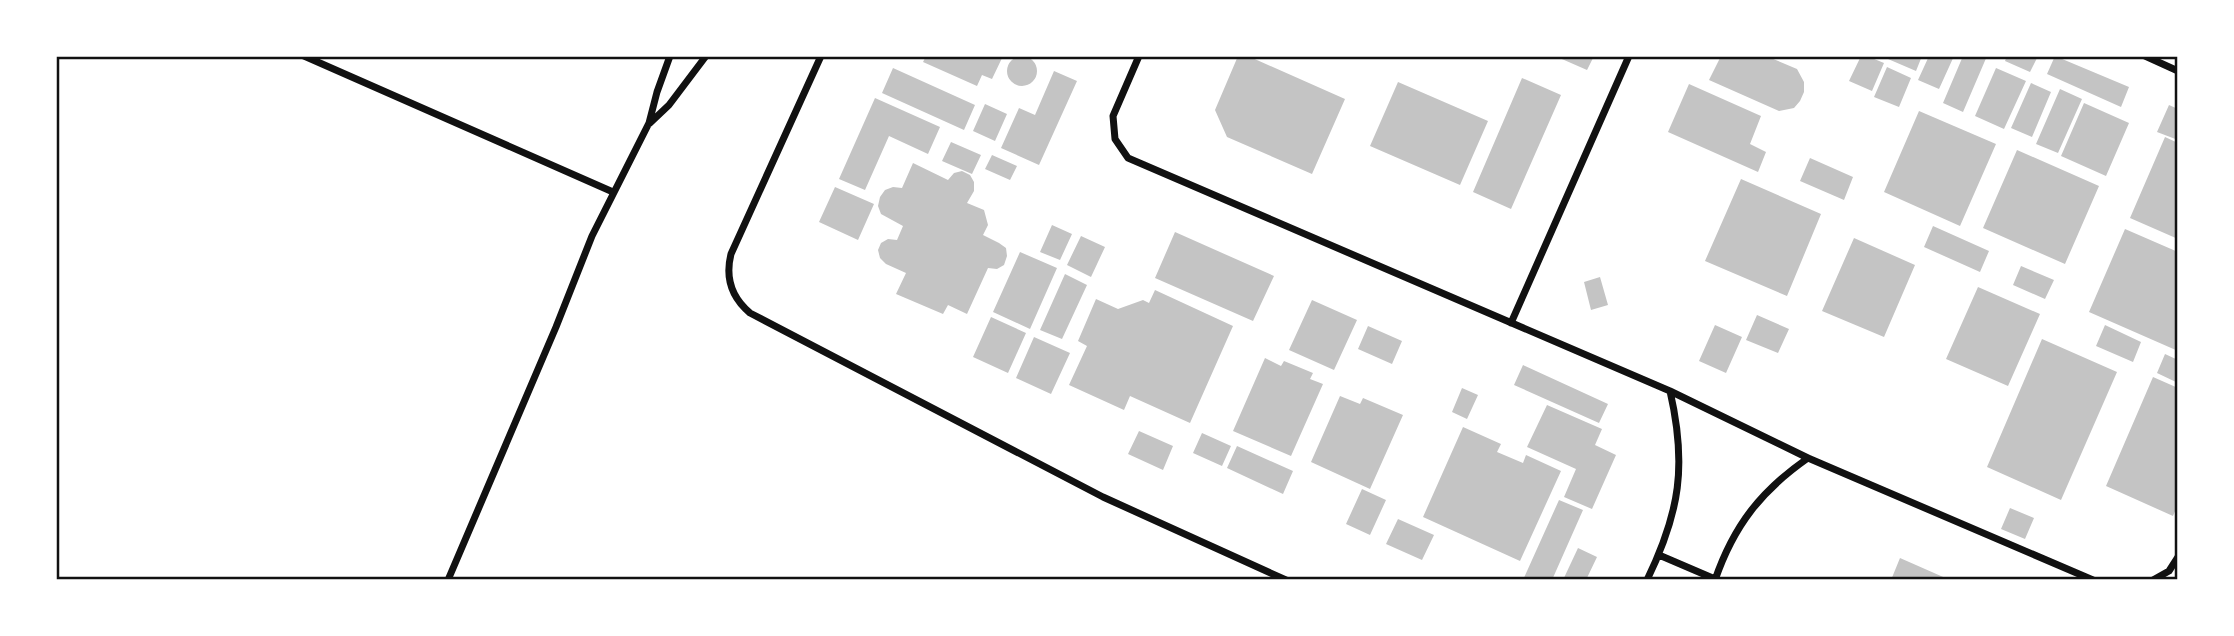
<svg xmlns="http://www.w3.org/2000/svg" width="2234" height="636" font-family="Commissioner,sans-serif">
  <rect width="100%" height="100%" fill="#fff"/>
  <path fill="#c4c4c4" d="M1007 71a15 15 0 1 1 30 0a15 15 0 1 1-30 0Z
    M926,56H1003L992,79L982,75L977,86L923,62Z
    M1238,56H1248L1345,99L1312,174L1227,137L1215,110Z
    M1555,56H1594L1587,70Z
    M1721,56H1766L1797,69L1804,82V92L1800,101L1794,108L1779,111L1709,80Z
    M1861,56H1867L1884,63L1872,91L1849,81Z
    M1881,56H1922L1916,71Z
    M1929,56H1954L1939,89L1918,80Z
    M1963,56H1987L1963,112L1943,103Z
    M2007,56H2038L2030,72L2005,61Z
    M2055,56L2129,87L2121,107L2047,74Z
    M1887,67L1911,78L1899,107L1874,97Z
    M893,68L975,105L964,130L882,93Z
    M1996,68L2026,81L2004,129L1975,116Z
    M1054,71L1077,81L1039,165L1001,148L1019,108L1035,115Z
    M1522,78L1561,95L1511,209L1473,192Z
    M1398,82L1488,121L1460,185L1370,146Z
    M2031,83L2051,92L2032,137L2011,128Z
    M1689,84L1761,116L1750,144L1766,152L1758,172L1668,132Z
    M2060,89L2082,99L2058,153L2036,144Z
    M875,98L940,127L928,154L889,136L865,190L839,179Z
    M2084,103L2129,123L2106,176L2061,156Z
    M985,104L1007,114L995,141L973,131Z
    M2169,105L2178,109V140L2157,132Z
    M1919,111L1996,144L1960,226L1884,192Z
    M2165,137L2178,143V239L2130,218Z
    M951,142L981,155L972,174L942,161Z
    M2017,150L2099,186L2065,264L1983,228Z
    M992,155L1017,166L1010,180L985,169Z
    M1810,158L1853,177L1844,200L1800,181Z
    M913,163L948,180L954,173L962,171L970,175L974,182V191L967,203L984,210L988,225L983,235L999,243L1006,248L1007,256L1004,265L997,269L988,268L967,314L948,305L943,314L896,294L906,273L886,264L880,258L878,250L881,243L888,239L897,240L903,226L881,214L878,206L880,197L885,190L893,187L902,188Z
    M1741,179L1821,214L1787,296L1705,261Z
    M835,187L874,204L858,240L819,222Z
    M1052,225L1072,234L1060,260L1040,252Z
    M1933,226L1989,251L1980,272L1924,247Z
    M2125,229L2178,252V351L2089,312Z
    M1175,232L1274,276L1253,321L1155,278Z
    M1081,236L1105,247L1091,277L1067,265Z
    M1854,238L1915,265L1884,337L1822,311Z
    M1020,252L1057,268L1030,329L993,312Z
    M2021,266L2054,280L2045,299L2013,285Z
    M1065,274L1087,285L1062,339L1040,330Z
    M1600,277L1608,305L1591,310L1584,282Z
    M1978,287L2040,314L2008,386L1946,359Z
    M1155,290L1233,326L1190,423L1130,396L1124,410L1069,385L1087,346L1078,341L1096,299L1118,309L1143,300L1149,303Z
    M1312,300L1357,320L1334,370L1289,350Z
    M1757,315L1789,329L1778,353L1746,340Z
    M991,317L1026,333L1008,373L973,357Z
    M1715,325L1742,337L1726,373L1699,361Z
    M2105,325L2141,342L2133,362L2096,346Z
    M1368,326L1402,341L1392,364L1358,349Z
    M1034,337L1070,353L1051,394L1016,378Z
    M2042,339L2117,372L2061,500L1987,467Z
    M2165,354L2178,360V383L2157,373Z
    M1265,358L1281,366L1284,361L1313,373L1310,379L1323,384L1291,456L1233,431Z
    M1523,365L1608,404L1599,423L1514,385Z
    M2153,377L2178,388V504L2173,516L2106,486Z
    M1462,388L1478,395L1467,419L1452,412Z
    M1340,396L1360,404L1363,398L1403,415L1370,489L1311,462Z
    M1547,405L1602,429L1595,445L1616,455L1592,509L1564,497L1576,469L1527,447Z
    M1463,427L1501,444L1497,452L1523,463L1526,455L1561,471L1520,561L1423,517Z
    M1139,431L1173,446L1163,470L1128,454Z
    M1202,433L1231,446L1222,466L1193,453Z
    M1237,446L1293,471L1283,494L1227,468Z
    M1362,489L1386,500L1370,535L1346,524Z
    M1559,500L1583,510L1552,580H1523Z
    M2010,508L2034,518L2025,539L2001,529Z
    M1398,519L1434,535L1422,560L1386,544Z
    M1578,548L1597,557L1586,580H1563Z
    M1900,558L1950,580H1891Z"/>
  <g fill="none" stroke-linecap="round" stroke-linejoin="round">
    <path stroke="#111" stroke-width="7" d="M304,56L613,192
      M821,56L731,254C725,278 731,297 750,313L1103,497L1286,580
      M1139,56L1113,116L1115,139L1128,158L1670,391L1808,458L2093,580
      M2145,56L2178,71
      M650,123L669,105L706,56
      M1511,323L1629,56
      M1659,555L1715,579
      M448,580L556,327L592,236L649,123L657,92L670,56
      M1647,580C1680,512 1687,465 1670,391
      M1715,580C1734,525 1761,491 1808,458
      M2153,580L2169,571L2178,557"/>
  </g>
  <rect width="2234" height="636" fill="none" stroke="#ffffff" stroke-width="116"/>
  <rect x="58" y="58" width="2118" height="520" fill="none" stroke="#111" stroke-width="2.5"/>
</svg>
